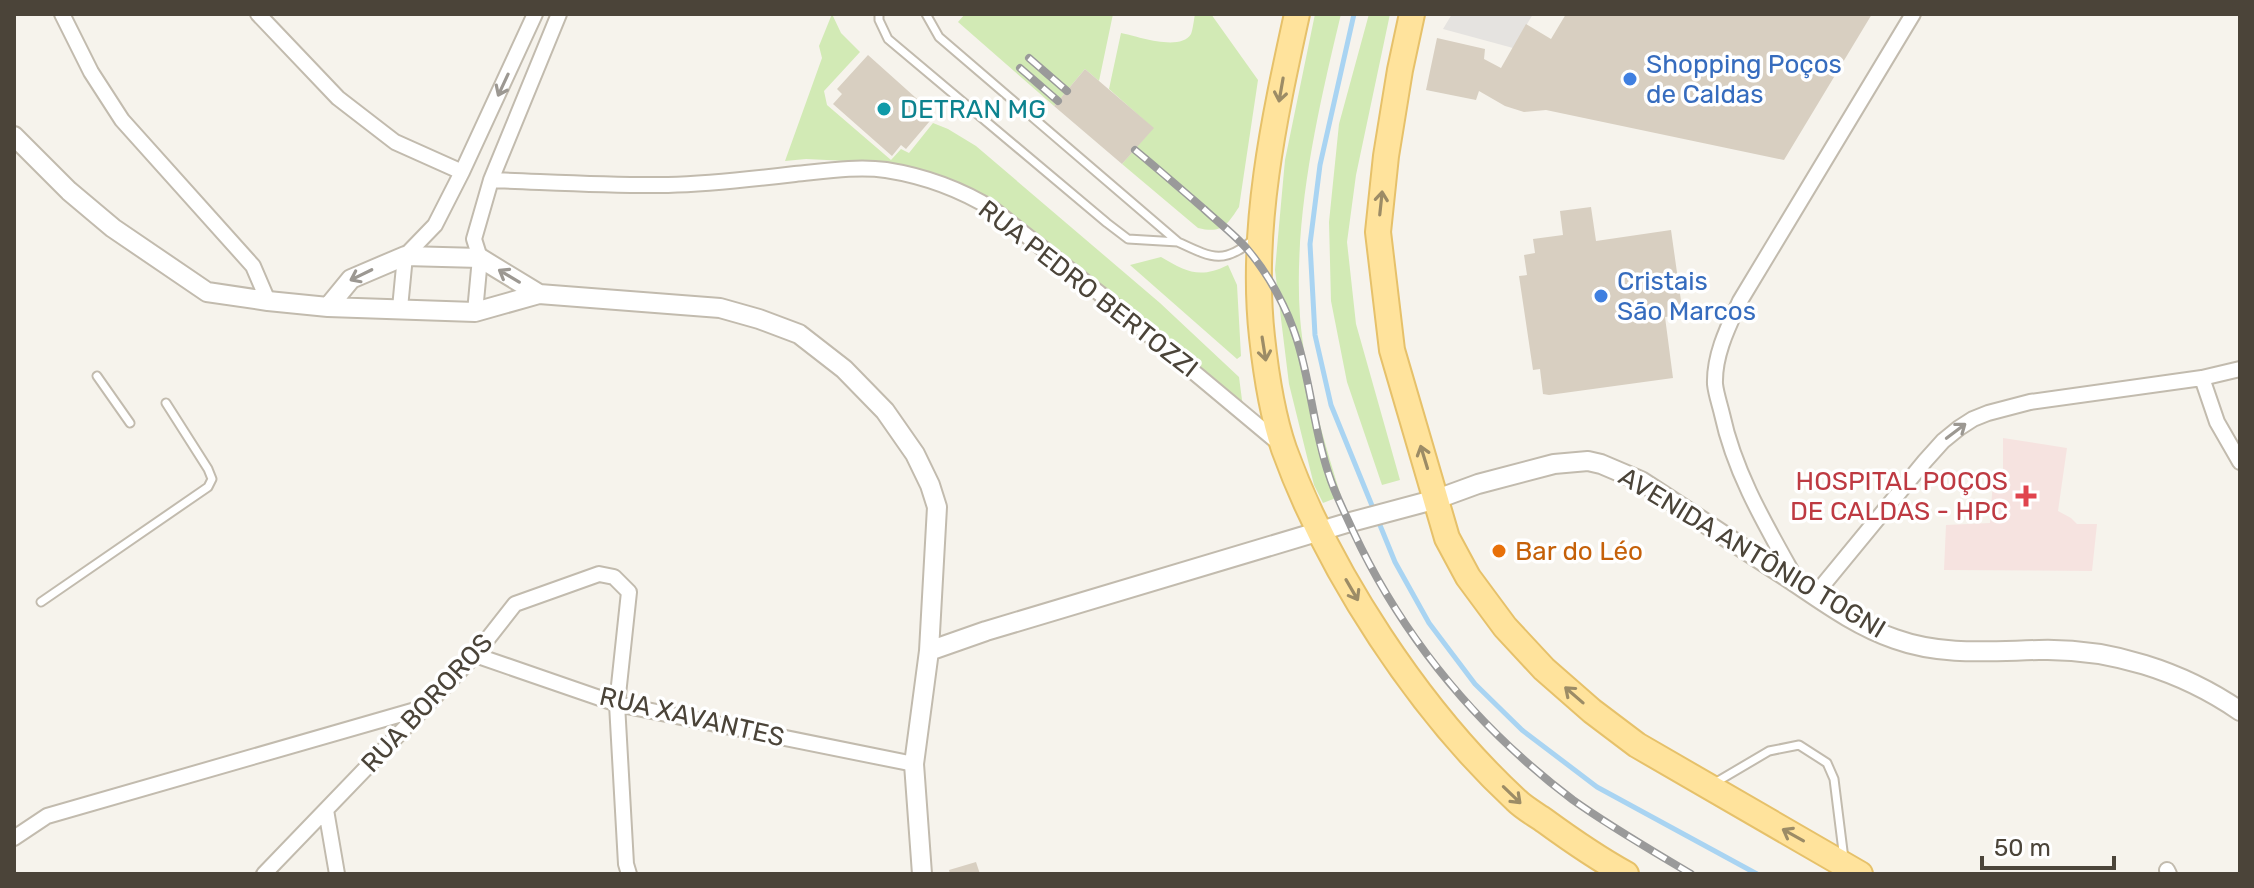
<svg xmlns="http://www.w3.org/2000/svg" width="2254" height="888" font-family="Rubik,sans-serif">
  <rect width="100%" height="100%" fill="#f6f3ec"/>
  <path fill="#f6e3e0" d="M2003,438L2067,448L2058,511L2071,518L2077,524H2097L2092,571L1944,570L1946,525L1990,523L1993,480L2003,479Z"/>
  <path fill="#d2eab5" d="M832,14L841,33L860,52L824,91L827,105L891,160L901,149L909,153L933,123L948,129L976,146L1160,303L1239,377L1242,400L1246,414L986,201L888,163L806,159L785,161L822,58L819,46Z
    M965,14H1113L1099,81L1085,69L1054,106L958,22Z
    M1195,14H1211L1258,80L1239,207C1227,225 1222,234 1198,228L1122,164L1153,128L1109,89L1121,33C1137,36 1180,52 1191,34C1193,29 1194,19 1195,14Z
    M1315,14H1341C1318,110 1293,217 1300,317C1305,379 1323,437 1341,496L1323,503L1314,485L1289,384L1275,270L1285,160Z
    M1369,14H1390L1356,175L1347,242L1356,324L1400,480L1382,485L1347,382L1331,301L1329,222L1339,124Z
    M1161,257C1186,272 1200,279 1228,265L1237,285L1241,356L1237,359L1130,265Z"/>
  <path fill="#e5e3e0" d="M1452,14H1533L1513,48L1443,29Z"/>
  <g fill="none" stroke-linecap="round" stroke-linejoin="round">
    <path stroke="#a9d4f2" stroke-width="5" d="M1354,14L1320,165L1310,244L1315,335L1331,405L1395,562L1429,623L1475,684L1522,730L1597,787L1757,874"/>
  </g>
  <path fill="#d8cfc1" d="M1566,14H1872L1784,160L1546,110L1524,112L1505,106L1479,91L1476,100L1426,90L1437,38L1485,49L1484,59L1501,68L1526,24L1551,39Z
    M868,55L935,115L906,149L901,145L892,156L833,104L842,94L837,89Z
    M1085,69L1154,128L1122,164L1054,106Z
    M1591,207L1596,241L1671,230L1683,315L1665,317L1673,378L1549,395L1543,394L1540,369L1533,370L1519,276L1527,275L1524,255L1535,253L1533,239L1563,235L1560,211Z
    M976,862L980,874H950L949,870Z"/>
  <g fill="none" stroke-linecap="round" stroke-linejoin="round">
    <g stroke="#c2bbae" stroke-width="11">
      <path id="service" d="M879,14V20L888,39L1107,223L1128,239L1178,242
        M926,14L939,37L1178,242C1212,258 1224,265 1254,239
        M97,376L130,423
        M41,602L208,487L212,479L208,469L166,403
        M1713,784L1769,751L1799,745L1827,763L1834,779L1844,859"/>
    </g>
    <g stroke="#c2bbae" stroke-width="18">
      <path id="minor" d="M62,14L91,72L122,120L253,266L268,301
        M258,14L338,98L395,142L462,172
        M491,180C549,182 609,186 668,185C710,184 753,179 795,174C825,171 857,166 886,170C924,176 962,190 994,210L1099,293L1281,445
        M400,308L405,256L435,225L462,172L535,14
        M475,312L480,258L474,239L491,180L559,14
        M2202,378L2217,422L2240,462
        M1798,583C1768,529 1735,475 1722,414C1720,405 1716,394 1715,384C1714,355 1728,327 1740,301L1913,14
        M1814,596L1925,461L1943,441L1959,428L1973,419L1988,413L2030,402L2202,378L2240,369
        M475,655L617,704L914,764
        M326,810L337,874
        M14,838L47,816L426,707
        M2167,870L2169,874
        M264,874L475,655L515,604L599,574L614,577L629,592L617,704L626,864L629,874"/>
    </g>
    <g stroke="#c2bbae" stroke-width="22">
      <path id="tertiary" d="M14,136L69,191L113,228L207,292L268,301L328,307L475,312L539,294L720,308L759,319L799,334L844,369L885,411L915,454L930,485L937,507L929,651L914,764L922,874
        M328,307L351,279L405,256L480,258L539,294
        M929,651L986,631L1347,523L1437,499L1478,484L1554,464L1588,461L1601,464L1641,481C1689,512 1736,544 1784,575C1819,598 1854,625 1895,639C1942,656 1990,651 2039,650C2110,648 2182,671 2240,711"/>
    </g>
    <g stroke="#e6c16a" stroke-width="28">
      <path id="primary" d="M1297,14C1274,119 1250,229 1262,337C1266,374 1272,414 1284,449C1329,573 1419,710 1516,800C1524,808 1535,814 1545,821C1571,840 1597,858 1626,874
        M1412,14L1400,70L1386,156L1378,232L1392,350L1447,538L1468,577L1505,627L1544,669L1592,711L1637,745L1860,874"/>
    </g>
    <use href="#service" stroke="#fff" stroke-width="7"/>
    <use href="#minor" stroke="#fff" stroke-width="14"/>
    <use href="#tertiary" stroke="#fff" stroke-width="18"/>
    <use href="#primary" stroke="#ffe39c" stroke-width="24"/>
    <g stroke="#9a9a9a" stroke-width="8">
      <path id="rail" d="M1029,58L1067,91
        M1020,68L1058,101
        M1135,150C1158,169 1181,189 1204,209C1218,222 1235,235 1248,250C1269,275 1287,308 1297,340C1311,384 1314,432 1329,475C1335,494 1345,513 1353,531C1403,638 1479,729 1573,800C1611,827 1651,850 1691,874"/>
    </g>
    <use href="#rail" stroke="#fff" stroke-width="5" stroke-dasharray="15" stroke-linecap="butt"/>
  </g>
  <defs><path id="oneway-shaft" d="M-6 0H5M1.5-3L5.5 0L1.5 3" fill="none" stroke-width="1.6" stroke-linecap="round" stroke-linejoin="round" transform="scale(2)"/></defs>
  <g stroke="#9c9892">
    <use href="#oneway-shaft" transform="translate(503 85) rotate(115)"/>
    <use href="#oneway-shaft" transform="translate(361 275) rotate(154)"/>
    <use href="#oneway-shaft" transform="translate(509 276) rotate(-149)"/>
    <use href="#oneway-shaft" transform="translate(1956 431) rotate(-37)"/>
  </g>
  <g stroke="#9c8c66">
    <use href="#oneway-shaft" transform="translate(1281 90) rotate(100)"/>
    <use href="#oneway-shaft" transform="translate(1381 203) rotate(-84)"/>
    <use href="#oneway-shaft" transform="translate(1264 349) rotate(81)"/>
    <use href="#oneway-shaft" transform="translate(1424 457) rotate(-107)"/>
    <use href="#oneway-shaft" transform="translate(1352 590) rotate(60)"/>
    <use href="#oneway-shaft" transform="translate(1574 695) rotate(-139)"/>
    <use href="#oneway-shaft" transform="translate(1512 795) rotate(44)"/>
    <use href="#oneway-shaft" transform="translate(1793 835) rotate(-151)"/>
  </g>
  <g fill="#3f7fe0" stroke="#fff" stroke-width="3">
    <circle cx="1630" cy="79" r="8"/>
    <circle cx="1601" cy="296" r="8"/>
  </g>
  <circle fill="#0f9aa8" stroke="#fff" stroke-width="3" cx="884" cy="109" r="8"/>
  <path fill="#e0444e" stroke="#fff" stroke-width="3" d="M2022 484h8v8h8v8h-8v8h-8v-8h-8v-8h8z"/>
  <circle fill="#e8710a" stroke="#fff" stroke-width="3" cx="1499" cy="551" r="8"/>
  <g text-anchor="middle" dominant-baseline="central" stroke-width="7" stroke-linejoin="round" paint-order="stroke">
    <g font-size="26" fill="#366cbe" stroke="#fff" text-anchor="start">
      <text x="1646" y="64">Shopping Poços<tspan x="1646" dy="30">de Caldas</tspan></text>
      <text x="1617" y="281">Cristais<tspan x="1617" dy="30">São Marcos</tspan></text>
    </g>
    <g font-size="26" fill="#0d838f" stroke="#fff" text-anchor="start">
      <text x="900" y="109">DETRAN MG</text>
    </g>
    <g font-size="26" fill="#4b4439" stroke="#fff">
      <text transform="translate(1088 289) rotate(38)">RUA PEDRO BERTOZZI</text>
      <text transform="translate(1752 553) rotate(31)">AVENIDA ANTÔNIO TOGNI</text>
      <text transform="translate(427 703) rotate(-47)">RUA BOROROS</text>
      <text transform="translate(692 717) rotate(13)">RUA XAVANTES</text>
    </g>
    <g font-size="26" fill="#be3a42" stroke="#fff" text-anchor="end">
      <text x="2008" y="481">HOSPITAL POÇOS<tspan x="2008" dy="30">DE CALDAS - HPC</tspan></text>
    </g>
    <g font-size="26" fill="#c56008" stroke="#fff" text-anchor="start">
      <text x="1515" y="551">Bar do Léo</text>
    </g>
  </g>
  <rect width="2254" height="888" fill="none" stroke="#4b4439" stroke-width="32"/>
  <path d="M1982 856v12h132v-12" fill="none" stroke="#4b4439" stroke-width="4"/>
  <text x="1994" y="856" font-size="24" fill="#4b4439" stroke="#ffffff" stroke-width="6" paint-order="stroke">50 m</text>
</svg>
